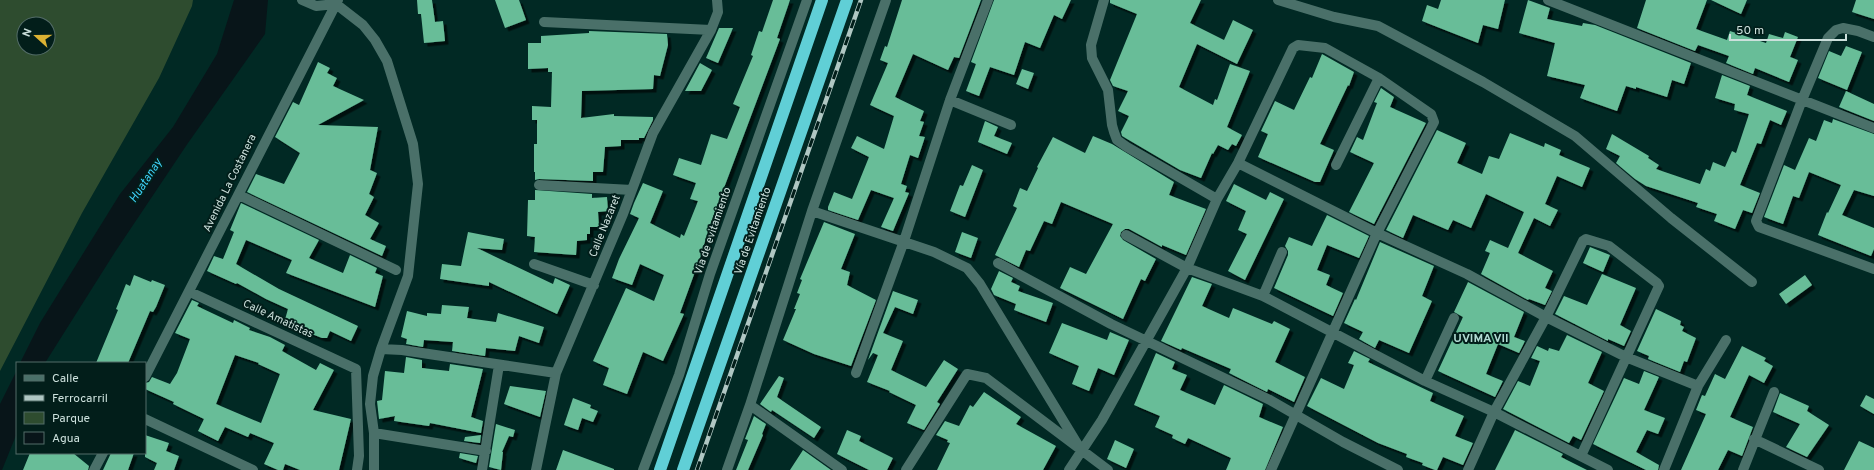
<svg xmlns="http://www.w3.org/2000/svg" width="1874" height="470" font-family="Overpass,sans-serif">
  <defs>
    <filter id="shadow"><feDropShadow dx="3.5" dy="3.5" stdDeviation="0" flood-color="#0009"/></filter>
  </defs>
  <rect width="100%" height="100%" fill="#012924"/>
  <path fill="#2e4c2f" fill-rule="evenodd" d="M0,0H193L192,6L159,78L82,213L0,371ZM24,24H48V48H24Z"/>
  <path fill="#081519" d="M234,0H268L265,34L188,143L115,252L45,363H20L40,323L120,194L173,127L217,54Z
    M17,370V433L2,470H0V404Z"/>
  <path fill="#68bd98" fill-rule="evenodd" filter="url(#shadow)" d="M417,0H432L435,22L443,21L445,41L424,43L421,14H418Z
    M495,0H519L526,20L505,28Z
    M773,0H790L777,38L780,39L710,225L700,258L680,313L684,314L663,361L643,352L627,394L603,385L609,368L593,361L626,288L654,301L664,275L640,264L632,285L612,278L619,259L639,218L630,214L634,203L643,183L663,191L650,223L680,238L681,234L684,236L698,201L690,199L696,183L673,175L679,158L701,165L711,134L727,139L740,107L733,104L753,56L751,55L759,31L762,32Z
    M902,0H981L959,58L954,57L948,70L913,54L895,97L924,111L920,121L924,122L919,136L925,137L918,158L910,155L901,184L907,186L905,192L909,193L893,231L881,227L894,198L871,190L858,220L828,210V207L834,192L852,199L869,157L851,148L857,136L884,149L894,116L870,105L888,63L880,60L885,46L887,47Z
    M994,0H1071L1062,19L1054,15L1040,48L1025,42L1014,75L990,67L979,96L966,91L976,64L971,62Z
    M1110,0H1201L1190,23L1224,40L1233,20L1253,30L1237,64L1197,44L1179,87L1213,105L1215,99L1217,100L1230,64L1250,71L1227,127L1242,135L1236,146L1232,144L1228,150L1218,145L1213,154L1212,153L1201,178L1180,170L1122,136L1121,132L1129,116L1118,111L1128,91L1113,86L1110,80L1137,14L1110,3Z
    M1441,0H1505L1498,29L1483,25L1478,43L1422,21L1427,5L1438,9Z
    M1528,0L1550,8L1547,19L1582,26L1583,23L1595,25L1691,63L1684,84L1672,80L1667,97L1636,87V89L1626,86L1617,111L1580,98L1585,85L1547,76L1555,43L1519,33Z
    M1646,0H1707L1696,29L1727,40L1730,31L1766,43L1769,34L1783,38L1785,32L1798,37L1790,57L1798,60L1789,82L1755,68L1753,74L1726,63L1729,56L1698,45L1695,51L1637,28Z
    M1711,0H1747L1741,14Z
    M1856,0H1874V19L1852,12Z
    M719,28H733L718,63L706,58Z
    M589,31L667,34L668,45L660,76L654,75L653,89L582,91L581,118L614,114V116L653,117V120L644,138H639V140H621V146L605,147L603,172H593V181L539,179L535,180V172H534V144H537V120H532V106L551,107L552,72H548V68L528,69V43H541V36L589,33Z
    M1846,46L1862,52L1847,90L1818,78L1829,51L1841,56Z
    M1322,54L1354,72L1349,86L1348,85L1320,144L1334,150L1320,182H1315L1258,157L1268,134L1261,131L1275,101L1294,110L1310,77L1312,78Z
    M318,62L330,68L327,73L337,78L333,86L364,100L318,125L378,127L370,170L377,173L369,194L374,197L365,215L379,223L370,239L386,246L382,256L247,192L256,174L284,184L300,153L275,137L293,102L299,105Z
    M700,63L712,70L701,91H685Z
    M1022,69L1034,73L1028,89L1016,84Z
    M1722,75L1750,86L1747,95L1787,111L1781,125L1770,120L1761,144L1757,143L1740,185L1760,193L1752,213L1743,210L1735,229L1714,221L1717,214L1696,207L1698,203L1646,186L1635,179L1616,163L1620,156L1606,149L1612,134L1649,156L1648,158L1659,165L1656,169L1700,184L1706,169L1710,171L1713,162L1725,167L1732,151L1736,153L1749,114L1734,110L1735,104L1715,98Z
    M1381,88L1394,97L1390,107L1426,123L1374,224L1349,212L1374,163L1350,152L1357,137L1363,140L1377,103L1374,102Z
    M1846,91L1874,104V121L1839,107Z
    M1833,119L1874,134V196L1854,190L1842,215L1874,228V249L1871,256L1818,235L1827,212L1828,213L1841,185L1809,172L1799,198L1793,196L1783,224L1764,217L1784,165L1795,170L1809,138L1816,141L1824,120L1832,123Z
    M985,121L998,127L994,136L1012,143L1007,154L978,142Z
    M1437,130L1466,143L1457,163L1482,174L1489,156L1499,159L1510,133L1544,147L1545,143L1561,150L1559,155L1590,168L1582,187L1557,176L1545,204L1558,210L1550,226L1534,218L1518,253L1553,271L1545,288L1552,291L1545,305L1529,299L1528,300L1481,274L1490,253L1485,251L1490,240L1508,248L1524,212L1486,194L1471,228L1453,220L1448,230L1413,215L1403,238L1386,230Z
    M1093,136L1112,144L1174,182L1169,195L1206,209L1186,255L1162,245V247L1129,229H1125L1121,232L1120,236L1123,240L1156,259L1145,281L1141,279L1123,319L1060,288L1070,267L1086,274L1113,224L1061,202L1052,224L1044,221L1030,251L1026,250L1019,267L995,255L1017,208L1013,206L1020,188L1027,191L1038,168L1037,167L1053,137L1085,153Z
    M972,165L983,170L965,217L950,211L960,185L963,186Z
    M1234,184L1266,200L1270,192L1284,199L1245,280L1228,271L1247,234L1238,230L1246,211L1226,201Z
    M535,190L592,194V198L607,197L608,211L598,212L599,227H590V234H587V240L577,241L576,255L534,252L535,237L527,236L528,200H535Z
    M241,203L319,240L309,258L343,273L350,255L377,268L375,273L383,276L375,307L286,273L292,260L246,240L236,264L279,289L358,326L351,341L330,331L327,338H322L284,323L288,309L266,299L237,283L236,284L207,271L214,256L223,259L234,232L230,230Z
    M1327,215L1369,236L1359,258L1327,245L1317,270L1330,275L1326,285L1343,293L1333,316L1274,288L1288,255V251L1285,246L1289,237L1312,246Z
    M824,222L855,234L841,269L850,272L847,285L876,300L851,366L814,354L783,340L796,309H794L800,294L797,293L802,280L800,279Z
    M468,232L504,239L502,250L477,248L553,284L555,278L570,285L557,314L489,282V286L440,279L442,264L461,266Z
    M962,232L978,238L971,258L955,252Z
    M1380,242L1434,266L1422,296L1432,301L1409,353L1379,340L1375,348L1359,339L1363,332L1344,323L1355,299L1356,300Z
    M1590,247L1610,255L1603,272L1583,263Z
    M999,271L1013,278L1011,282L1020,286L1018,291L1053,303L1046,322L1014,310L1016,304L994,295L991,289Z
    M1602,274L1636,288L1620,325L1631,331L1624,346L1608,339V341L1555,314L1564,296L1587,305Z
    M134,275L151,282L152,280L165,285L156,307L153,312L150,311L128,363H96L118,310L116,309L126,284L130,286Z
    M1805,275L1812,285L1786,304L1779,294Z
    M1192,277L1212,284L1202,306L1229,318L1233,308L1272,324L1274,321L1290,329L1275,362L1305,377L1294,402L1268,389L1267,392L1229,373L1231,369L1182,348L1181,350L1161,341Z
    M1468,282L1524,312L1514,337L1525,341L1519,353L1498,344L1486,374L1503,381L1495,397L1438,371L1463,317L1454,312Z
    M893,291L918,300L913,314L895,307L883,333L903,341L891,370L926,387L944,360L958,369L937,402L940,404L924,430L907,423L916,405L889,392L890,391L867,382L878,355L873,353L868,360Z
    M192,300L199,303L197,306L233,323L234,320L250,328L249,330L270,337L285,345L282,351L316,370L320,363L334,370L313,410L351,419L339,470H300L285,464L283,470H278L264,464L274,443L250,433L248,437L225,427L218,441L198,431L204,419L173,404L174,402L145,389V383L149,382L152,377L170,384L177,373L190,339L175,333ZM235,355L259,363L258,364L280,374L261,423L216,404Z
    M442,305L469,307L467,318L496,322L498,313L544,327L539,343L519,336L515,351L486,348L485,356L452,351L453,342L424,340L423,347L406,344L407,339L401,337L407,311L427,316V313L441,314Z
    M1656,309L1681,321L1680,325L1684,327L1682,331L1696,338L1687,362L1684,361L1680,372L1648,359L1649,356L1637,351Z
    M1062,323L1107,340L1110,332L1129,340L1114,375L1098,368L1089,391L1072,384L1079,366L1049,353Z
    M1567,335L1602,352L1588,383L1604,391L1581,440L1573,436L1569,443L1503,409L1518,381L1530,386L1540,361L1531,358L1537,346L1548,351L1549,348L1559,351Z
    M1742,346L1766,358L1764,361L1773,366L1764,383L1749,375L1730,417L1753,427L1742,456L1728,450L1718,470H1681L1706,414L1696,410L1702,395L1705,396L1715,374L1725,379Z
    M1354,351L1370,359L1368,362L1433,393L1430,401L1464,416L1455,436L1473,443L1463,465L1443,457L1437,470H1435L1422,465L1423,463L1406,457L1407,454L1378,443L1307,406L1321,378L1344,389L1354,365L1348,363Z
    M1156,353L1175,362L1172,369L1187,375L1180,390L1215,405L1224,385L1263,404L1259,417L1283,427L1265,470H1226L1231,458L1188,438L1185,444L1172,438L1173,435L1155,427L1160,416L1134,405Z
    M406,357L422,360V368L449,371L450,364L483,369L471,417L483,421L481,433L430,423L429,426L394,421L395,416L379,419L377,401L382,400L385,371L404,373Z
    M1644,371L1659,377L1644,410L1665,418L1658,434L1647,430L1636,452L1659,465L1658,470H1646L1593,444L1624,378L1639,384Z
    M779,376L784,378L777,397L821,427L814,438L772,410L771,412L760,404Z
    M510,386L546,391L540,417L504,404Z
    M984,392L1021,417L1016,424L1056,446L1043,470H937L950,443L947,442L948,440L936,435L945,421L959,426L970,405L973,407Z
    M1780,393L1809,406L1807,411L1829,425L1807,457L1786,447L1800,424L1773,412Z
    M1866,395L1874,399V414L1860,406Z
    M573,398L591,405L590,408L598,411L593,422L582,418L578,430L564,425Z
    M754,416L766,424L762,434L763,435L748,470H736L748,440L745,439Z
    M496,424L515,430L513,437L509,436L502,452H503L501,470L489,467Z
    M847,430L861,436L859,441L893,458L887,470H869L837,454Z
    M1515,430L1563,454L1561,457L1587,470H1495Z
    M145,435L169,443L166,451L179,456L174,470H154L157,463L145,457Z
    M481,435L480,443L464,441L465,437Z
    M1115,440L1134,449L1126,468L1107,459Z
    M1859,441L1874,448V470H1844Z
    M563,450L614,469V470H556Z
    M803,450L831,470H790Z
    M30,453H73L89,466L88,470H23Z
    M111,453H134L128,470H103Z
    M460,453L478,456L476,463L459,458Z"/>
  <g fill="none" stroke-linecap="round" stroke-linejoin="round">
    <path stroke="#4a7069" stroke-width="10" d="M302,0L316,6L336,4L363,25L375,40L387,61L413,144L418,184L408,276L381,349L373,376L370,404L374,433V470
      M1104,0L1091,45L1092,58L1108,90L1112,125L1114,132L1117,140L1127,147L1217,199
      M1278,0L1334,17L1378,26L1483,82L1575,136L1671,218L1752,282
      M1548,0L1874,128
      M544,22L711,30
      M1874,37L1858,31L1843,28L1836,30L1828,38L1802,100L1756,221L1759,227L1874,269
      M950,100L1011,125
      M1238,163L1377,233L1467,274L1546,317L1626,357L1698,386
      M1336,165L1379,78
      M539,185L632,190
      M239,195L396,270
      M812,211L934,252L967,268L980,284L1081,450
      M1126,235L1187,268L1263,296L1425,381L1494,412L1608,470
      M998,263L1111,324L1270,400L1343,442L1398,470
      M534,264L594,285
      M190,292L356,369L359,456L357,470
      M1263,296L1282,252
      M381,349L402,350L556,373
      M856,373L904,241L950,100L988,0
      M145,377L338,0
      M1425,381L1454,318
      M750,405L842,470
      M145,419L253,470
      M374,433L486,451
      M1754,439L1819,470
      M94,470L103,453
      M482,470L499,365
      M536,470L556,373L623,214L653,133L711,30L718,12L717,0
      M643,470L679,375L710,274L807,0
      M727,470L750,405L812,211L886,0
      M906,470L967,374L986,378L1108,470
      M1069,470L1102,420L1187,268L1217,199L1238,163L1293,48L1298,45L1325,48L1379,78L1431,114L1434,122L1377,233L1271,470
      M1468,470L1494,412L1546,317L1583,241L1586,239L1609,246L1657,283L1659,286L1581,456
      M1664,470L1698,386L1726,340
      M1743,470L1774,392"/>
    <path stroke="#60cfd6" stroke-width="12" d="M660,470L822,0
      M683,470L847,0"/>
    <g stroke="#b0c7c3" stroke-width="4.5">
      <path id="rail" d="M697,470L861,0"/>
    </g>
    <use href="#rail" stroke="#021e1a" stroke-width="3" stroke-dasharray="9" stroke-linecap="butt"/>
  </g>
  <g text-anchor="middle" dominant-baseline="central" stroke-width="4" stroke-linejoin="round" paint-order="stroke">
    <g font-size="11" fill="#cce0dc" stroke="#021e1a">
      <text transform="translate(230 183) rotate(-64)">Avenida La Costanera</text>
      <text transform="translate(605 226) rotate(-68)">Calle Nazaret</text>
      <text transform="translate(713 231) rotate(-71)">Via de evitamiento</text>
      <text transform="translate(753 231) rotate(-71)">Vía de Evitamiento</text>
      <text transform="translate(278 319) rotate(25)">Calle Amatistas</text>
    </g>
    <g font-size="12" font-style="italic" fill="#3fd1f8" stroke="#021e1a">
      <text transform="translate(146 181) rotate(-57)">Huatanay</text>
    </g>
    <g font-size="12" font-weight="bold" fill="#b1dbd3" stroke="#021e1a">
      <text x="1481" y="339">UVIMA VII</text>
    </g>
  </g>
  <rect x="16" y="362" width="130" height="92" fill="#021e1a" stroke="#536c68"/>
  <rect x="24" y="375" width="20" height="6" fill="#4a7069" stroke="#536c68"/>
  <text x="52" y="382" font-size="12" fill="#cce0dc">Calle</text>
  <rect x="24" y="395" width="20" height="6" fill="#b0c7c3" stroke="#536c68"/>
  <text x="52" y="402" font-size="12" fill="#cce0dc">Ferrocarril</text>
  <rect x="24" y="412" width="20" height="12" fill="#2e4c2f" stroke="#536c68"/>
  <text x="52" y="422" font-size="12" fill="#cce0dc">Parque</text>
  <rect x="24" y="432" width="20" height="12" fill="#081519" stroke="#536c68"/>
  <text x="52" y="442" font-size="12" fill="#cce0dc">Agua</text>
  <g transform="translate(36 36) rotate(291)"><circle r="19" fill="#021e1a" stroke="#536c68"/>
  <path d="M0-3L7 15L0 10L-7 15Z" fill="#dbb233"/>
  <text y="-6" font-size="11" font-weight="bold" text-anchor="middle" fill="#cce0dc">N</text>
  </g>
  <path d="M1730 34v6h116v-6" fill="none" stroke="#cce0dc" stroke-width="2"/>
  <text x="1736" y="34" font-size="12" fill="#cce0dc" stroke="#021e1a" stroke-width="3" paint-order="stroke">50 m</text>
</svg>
